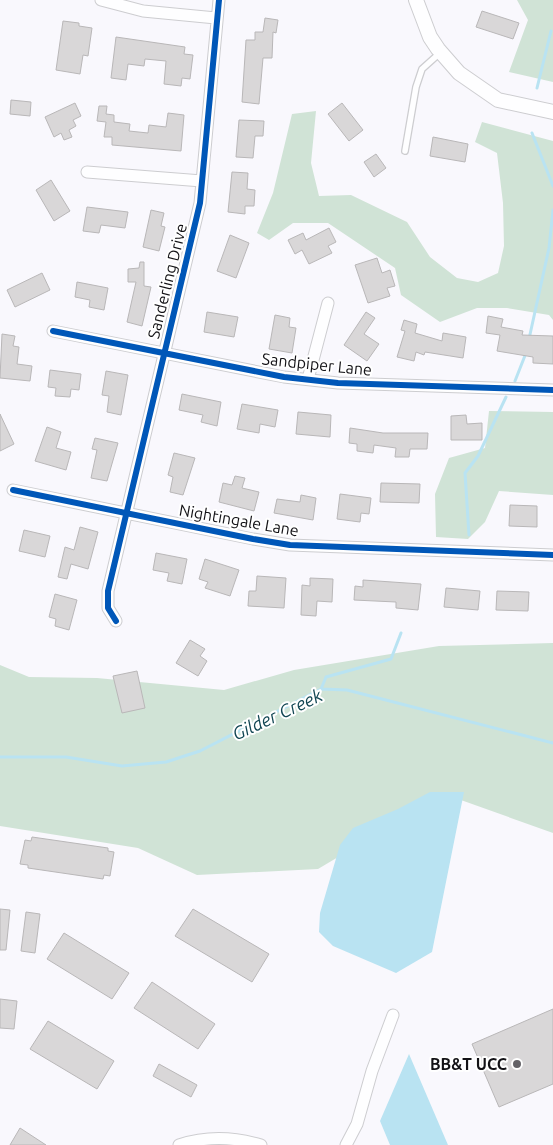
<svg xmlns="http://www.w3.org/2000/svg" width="553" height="1145" font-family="Ubuntu,sans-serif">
  <rect width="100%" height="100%" fill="#f9f8fd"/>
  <path fill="#d0e3d6" d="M517,0H553V82L509,72L528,20Z
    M316,111L311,163L319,196L351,195L407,222L430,257L457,278L478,282L498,273L504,246L503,203L497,153L475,142L482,122L553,141V320L549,315L507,308H477L440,322L401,295L395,268L328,223H293L269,240L257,233L273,193L292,114Z
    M489,411L553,412V495L499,491L485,522L468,539L436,537L435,494L449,458L485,448Z
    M553,643V833L444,794L318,869L197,875L138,848L0,826V665L29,677L97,678L224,690L294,670L439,646Z"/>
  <path fill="#b9e3f2" d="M430,792H464L432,952L396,973L333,946L319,932L320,913L340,845L353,828L398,809Z
    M409,1054L448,1145H390L380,1121Z"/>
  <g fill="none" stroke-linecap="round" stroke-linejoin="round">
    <path stroke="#b9e3f2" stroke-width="3" d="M537,88L551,31
      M532,133L553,186
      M529,339L549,248L553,210
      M515,381L526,353
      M469,535L465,473L478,456L506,397
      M321,689L326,677L391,659L401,633
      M0,757H66L122,766L166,762L200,751L321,689L347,690L553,743"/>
  </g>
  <path fill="#d9d7d8" stroke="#b9b7b8" d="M482,11L519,23L513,39L476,27Z
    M265,18L278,20L276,33L273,32L272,58H263L259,104L242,102L246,40H255V32H263Z
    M63,21L79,23V26L92,28L88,56L83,55L80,74L56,70Z
    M116,37L185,47L184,54L193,55L190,79L182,78L181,86L164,84L166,61L145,59L144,66L128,64L126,80L111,78Z
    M11,100L31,102L30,116L10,114Z
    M75,103L81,116L73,120L76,126L69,130L72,137L64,140L61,133L54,137L45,117Z
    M342,103L363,130L349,141L328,114Z
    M99,106H107L106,114L114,115V122L130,124L129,131L148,133L149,125L166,127L168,113L184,115L181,151L112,145V137H104L106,122L97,121Z
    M239,120L264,121L263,136H255L253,158L236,157Z
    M433,137L468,144L465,162L430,156Z
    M376,154L386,168L374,177L364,162Z
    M232,172L248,173L247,189L255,190L254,206H245V214L228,212Z
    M51,180L70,211L54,221L36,190Z
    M87,207L128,212L125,228L101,225L99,233L83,231Z
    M151,210L164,213L161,226L165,227L159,251L143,247Z
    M329,228L336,242L328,246L332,253L309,264L302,250L295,254L288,240L303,233L306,240Z
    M230,235L249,243L236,278L217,271Z
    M377,258L382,273L390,270L395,286L387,288L390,296L368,303L355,265Z
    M140,262H144V286L151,287L142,326L127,322L136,282H128V269L139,268Z
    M42,273L50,290L15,307L7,290Z
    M77,282L108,288L104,310L89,307L90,300L75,297Z
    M207,312L238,317L234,337L204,332Z
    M366,312L375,318L364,334L379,344L367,361L344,345Z
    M275,315L290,318L289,327L296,328L292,353L269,349Z
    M488,316L503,319L501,327L523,331L522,335L553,336V364L533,363V357L497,351L500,335L486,333Z
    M404,320L417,324L415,333L442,341L443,333L466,337L463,358L425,352L424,355L416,352L414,361L397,357L405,331L401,330Z
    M2,334L15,336L13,346L19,347L17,364L32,366L30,381L0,378Z
    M50,370L81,374L79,390L71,389L70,397L55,396L56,388L48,387Z
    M106,371L128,375L121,415L107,412L109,396L102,395Z
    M182,394L221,402L217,426L201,422L203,415L179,410Z
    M242,404L278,410L275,427L260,424L259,433L237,429Z
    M298,412L331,415L330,437L296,434Z
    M0,414L14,444L0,451Z
    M466,415L467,424L482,423V440H451V416Z
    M47,427L61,432L56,448L71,452L66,470L35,461Z
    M350,428L383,433H428L427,449H410L409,457H395L396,448L374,445L373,453L357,451V444L349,443Z
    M95,438L118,443L107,481L91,478L97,450L92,449Z
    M174,453L195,458L183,495L170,492L173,477L168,475Z
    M235,476L245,478L242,488L259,492L254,511L219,502L223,483L232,485Z
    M381,483L420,484L419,503L380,502Z
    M340,494L371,498L369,514L361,513L360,522L337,519Z
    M301,495L316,498L313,520L274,513L277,499L300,502Z
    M510,505L537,506V527L509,526Z
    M80,527L98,532L88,569L71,564L67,579L58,577L65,547L74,550Z
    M24,530L50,536L45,557L19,551Z
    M156,553L187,559L182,584L167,581L169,573L153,570Z
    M205,559L239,570L230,596L205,588L208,582L199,579Z
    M257,576L286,578L284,608L248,606L249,591H256Z
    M310,578L333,579L332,602L317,601L316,616L301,615L302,585L310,586Z
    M363,580L421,584L418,610L396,608V602L354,600L355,586L363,587Z
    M446,588L480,591L478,610L444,607Z
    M497,591L529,592L528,611L496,610Z
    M55,594L77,600L69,630L55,626L56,619L49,617Z
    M190,640L205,649L200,656L207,661L198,676L176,663Z
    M137,671L145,708L122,713L113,676Z
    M32,837L108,848V851L114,852L110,876L104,875L103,879L28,868V865L20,864L25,840L31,841Z
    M0,909L10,910L6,950H0Z
    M193,909L269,954L252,982L175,936Z
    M26,912L40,914L35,953L21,951Z
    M64,933L129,973L112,999L47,959Z
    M152,982L215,1024L198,1049L134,1008Z
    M0,999L17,1001L14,1029L0,1028Z
    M553,1009V1084L499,1107L472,1044Z
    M48,1021L114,1061L97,1089L30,1049Z
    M159,1064L197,1085L191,1097L153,1076Z
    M20,1128L46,1145H10Z"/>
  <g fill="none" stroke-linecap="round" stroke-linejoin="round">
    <g stroke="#cdcdd0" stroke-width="8">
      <path id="service" d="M405,151L416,87L422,69L441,52"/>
    </g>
    <g stroke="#cdcdd0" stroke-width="13">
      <path id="minor" d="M101,0L143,11L216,18
        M87,172L202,181
        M53,331L284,377L338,383L553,390
        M308,379L328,303
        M13,490L253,539L290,545L553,555
        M116,621L108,608V591L200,203L219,0
        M179,1145C206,1136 234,1137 261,1145
        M346,1145L357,1124L372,1071L393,1015"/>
    </g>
    <g stroke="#cdcdd0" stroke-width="16">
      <path id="tertiary" d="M416,0L430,37L438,49L459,73L498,100L553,112"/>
    </g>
    <use href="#service" stroke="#fefeff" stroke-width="5.5"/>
    <use href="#minor" stroke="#fefeff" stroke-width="11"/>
    <use href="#tertiary" stroke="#fefeff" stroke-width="14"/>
    <g stroke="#fff" stroke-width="9">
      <path id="cycleway" d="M53,331L284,377L338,383L553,390
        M13,490L253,539L290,545L553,555
        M116,621L108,608V591L200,203L219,0"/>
    </g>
    <use href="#cycleway" stroke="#0057b8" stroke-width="6"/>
  </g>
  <circle fill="#646267" stroke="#fff" stroke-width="2" cx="517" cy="1064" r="5"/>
  <g text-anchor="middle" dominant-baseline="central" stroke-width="4" stroke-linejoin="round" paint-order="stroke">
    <g font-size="16" fill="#131216" stroke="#fff">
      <text transform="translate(167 281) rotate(-76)">Sanderling Drive</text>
      <text transform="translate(317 364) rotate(6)">Sandpiper Lane</text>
      <text transform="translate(239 520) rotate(10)">Nightingale Lane</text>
    </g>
    <g font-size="16" font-weight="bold" fill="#131216" stroke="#fff" text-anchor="end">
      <text x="507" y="1064">BB&amp;T UCC</text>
    </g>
    <g font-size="18" font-style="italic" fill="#114653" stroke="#fff">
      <text transform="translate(277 714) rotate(-25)">Gilder Creek</text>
    </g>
  </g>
</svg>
